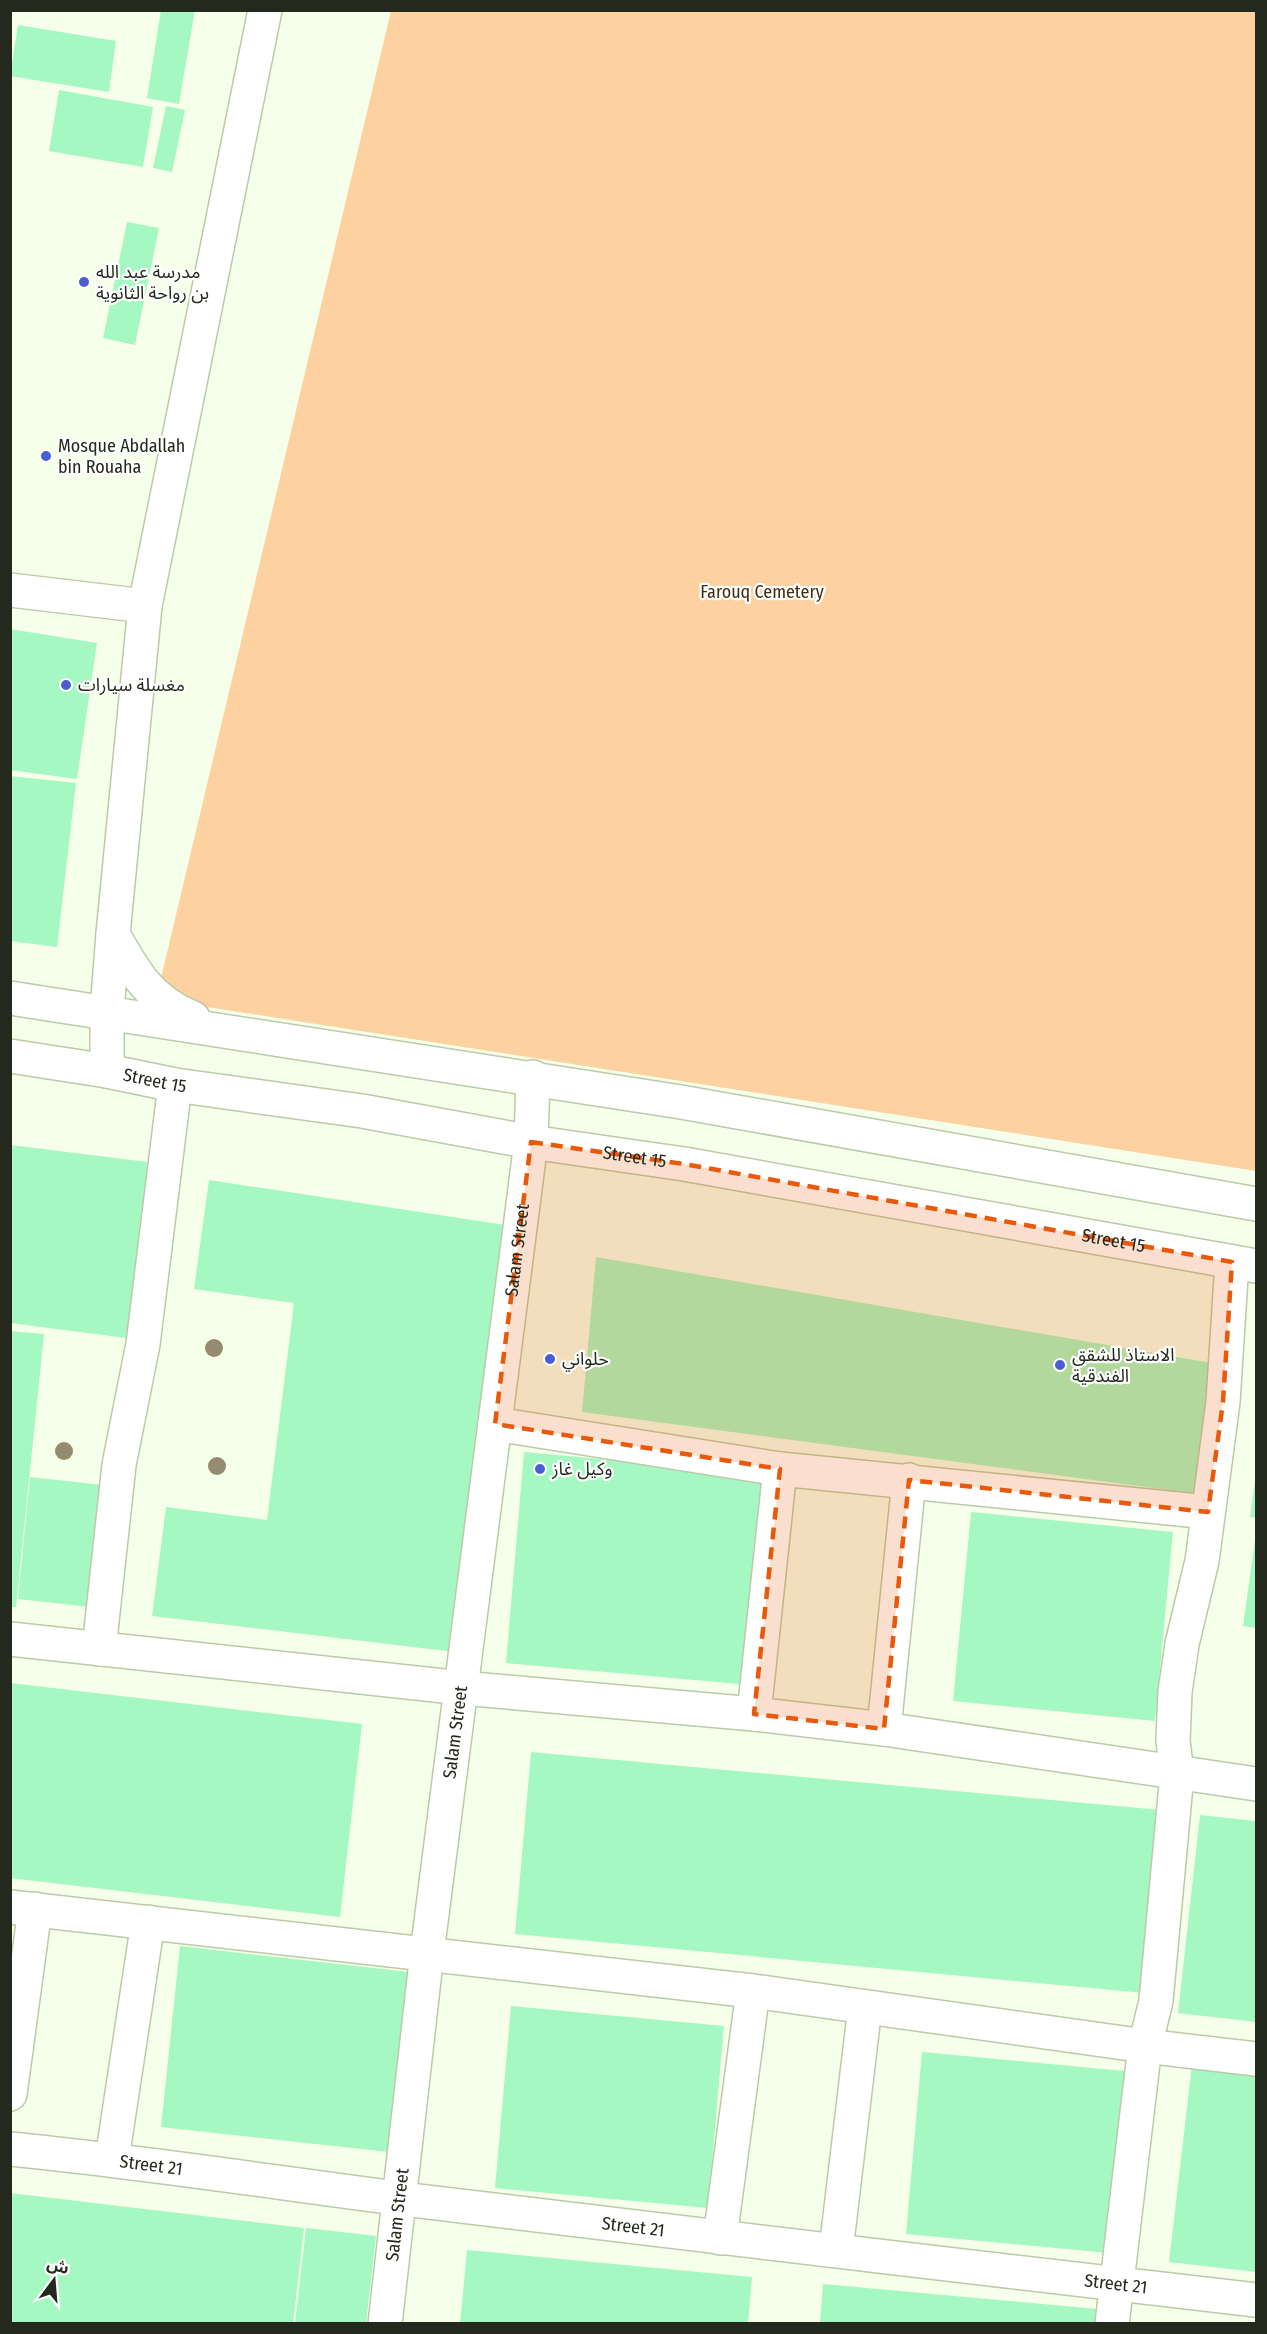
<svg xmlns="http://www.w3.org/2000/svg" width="1267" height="2334" font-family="'Fira Sans Condensed','Noto Sans Arabic',sans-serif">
  <rect width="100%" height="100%" fill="#f6ffe9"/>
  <path fill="#fed1a1" d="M391,11H1256V1171L156,999Z"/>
  <path fill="#a5f8c2" d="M161,10H195L179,104L147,98Z
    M18,25L116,41L109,92L10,76Z
    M59,90L153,107L143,167L49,151Z
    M166,106L185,110L172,172L153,168Z
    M127,222L159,228L135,345L103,338Z
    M10,629L97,643L77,779L10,770Z
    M10,776L76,783L57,947L10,941Z
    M10,1145L164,1164L142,1340L10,1323Z
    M209,1180L505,1225L455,1652L152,1616L166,1507L267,1520L294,1303L194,1289Z
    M596,1257L1223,1365L1206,1495L582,1412Z
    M10,1331L44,1334L16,1607H10Z
    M524,1452L768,1474L750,1685L506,1663Z
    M30,1477L112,1486L100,1608L18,1599Z
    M1255,1481H1256V1518L1250,1517Z
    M971,1512L1173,1532L1155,1721L953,1701Z
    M1255,1540H1256V1628L1243,1626Z
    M10,1683L362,1724L340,1917L10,1878Z
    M531,1752L1172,1811L1155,1994L515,1934Z
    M1200,1815L1256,1821V2022L1178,2013Z
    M180,1946L409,1972L389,2152L161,2127Z
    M511,2006L724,2026L708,2208L495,2188Z
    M922,2052L1135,2072L1119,2254L906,2234Z
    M1192,2064L1256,2071V2272L1169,2262Z
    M10,2193L304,2228L293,2324H10Z
    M306,2228L376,2236L366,2324H295Z
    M467,2250L752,2277L748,2324H460Z
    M823,2284L1108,2310L1107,2324H820Z"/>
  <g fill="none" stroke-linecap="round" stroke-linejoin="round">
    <g stroke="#bbcaa7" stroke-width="36">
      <g id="minor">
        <path d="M10,590L145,606"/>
        <path d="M113,934C134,972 150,1001 193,1018"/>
        <path d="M10,998L681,1102L1256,1204"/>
        <path id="s1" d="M10,1056L107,1071L175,1085L362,1111L531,1142L684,1164L1256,1266"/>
        <path d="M107,1071V1011L113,934L145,606L265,10"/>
        <path d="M495,1424L780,1469L1208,1512"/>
        <path d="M10,1639L462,1688L754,1714L884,1729L1256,1784"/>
        <path d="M99,1649L119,1465L143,1344L175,1085"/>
        <path d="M754,1714L780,1469"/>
        <path d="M884,1729L909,1480"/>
        <path d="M10,1907L753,1991L1145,2046L1256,2059"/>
        <path d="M10,2094L35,1909"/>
        <path id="s2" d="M10,2149C145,2162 277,2183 411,2200C693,2234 974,2268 1256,2300"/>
        <path d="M112,2159L148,1922"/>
        <path d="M720,2238L753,1991"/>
        <path d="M836,2250L865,2007"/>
        <path id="s3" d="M385,2324L427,1953L531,1142L533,1077"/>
        <path d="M1112,2324L1145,2046L1156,2001L1177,1774L1173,1741L1175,1692L1182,1644L1202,1561L1223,1402L1232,1262"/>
      </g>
    </g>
    <use href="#minor" stroke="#fff" stroke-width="33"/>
  </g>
  <g fill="#958b71">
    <circle cx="214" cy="1348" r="9"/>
    <circle cx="64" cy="1451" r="9"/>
    <circle cx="217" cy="1466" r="9"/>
  </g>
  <path fill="#e8590c" fill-opacity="0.2" stroke="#e8590c" stroke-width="4.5" stroke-dasharray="12 8" stroke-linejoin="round" d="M531,1142L684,1164L1232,1262L1223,1402L1208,1512L909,1480L884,1729L754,1714L780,1469L495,1424Z"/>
  <g fill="#4a5ed3" stroke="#fff" stroke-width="2">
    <circle cx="84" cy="282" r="6"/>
    <circle cx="46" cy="456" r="6"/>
    <circle cx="66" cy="685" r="6"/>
    <circle cx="550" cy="1359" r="6"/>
    <circle cx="1060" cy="1365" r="6"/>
    <circle cx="540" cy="1469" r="6"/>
  </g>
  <g text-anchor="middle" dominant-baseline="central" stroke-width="4.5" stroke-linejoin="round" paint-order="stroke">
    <g font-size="18" fill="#23291c" stroke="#fff" text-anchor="start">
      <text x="96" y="272">مدرسة عبد الله<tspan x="96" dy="21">بن رواحة الثانوية</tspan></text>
      <text x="58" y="446">Mosque Abdallah<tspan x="58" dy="21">bin Rouaha</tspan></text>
      <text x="78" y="685">مغسلة سيارات</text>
      <text x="1072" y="1355">الاستاذ للشقق<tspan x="1072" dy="21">الفندقية</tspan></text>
      <text x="562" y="1359">حلواني</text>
      <text x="552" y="1469">وكيل غاز</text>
    </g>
    <g font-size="18" fill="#452c0f" stroke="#fff">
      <text x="762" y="592">Farouq Cemetery</text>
    </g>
    <g font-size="18" fill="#23291c" stroke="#fff">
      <text stroke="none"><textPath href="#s1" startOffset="147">Street 15</textPath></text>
      <text stroke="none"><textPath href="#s1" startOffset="633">Street 15</textPath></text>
      <text stroke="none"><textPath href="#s1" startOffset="1119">Street 15</textPath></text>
      <text stroke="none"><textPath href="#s3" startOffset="1082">Salam Street</textPath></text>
      <text stroke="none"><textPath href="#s3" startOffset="596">Salam Street</textPath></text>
      <text stroke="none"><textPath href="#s2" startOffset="142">Street 21</textPath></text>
      <text stroke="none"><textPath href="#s3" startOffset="110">Salam Street</textPath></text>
      <text stroke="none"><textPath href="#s2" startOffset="628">Street 21</textPath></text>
      <text stroke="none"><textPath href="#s2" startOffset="1114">Street 21</textPath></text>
    </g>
  </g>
  <rect width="1267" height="2334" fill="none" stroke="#23291c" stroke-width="24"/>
  <g transform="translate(54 2280) rotate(16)" stroke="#ffffff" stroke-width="4.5" paint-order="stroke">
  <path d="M0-4.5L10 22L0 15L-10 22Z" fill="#23291c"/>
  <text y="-9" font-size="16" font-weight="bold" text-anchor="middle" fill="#23291c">ش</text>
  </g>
</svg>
